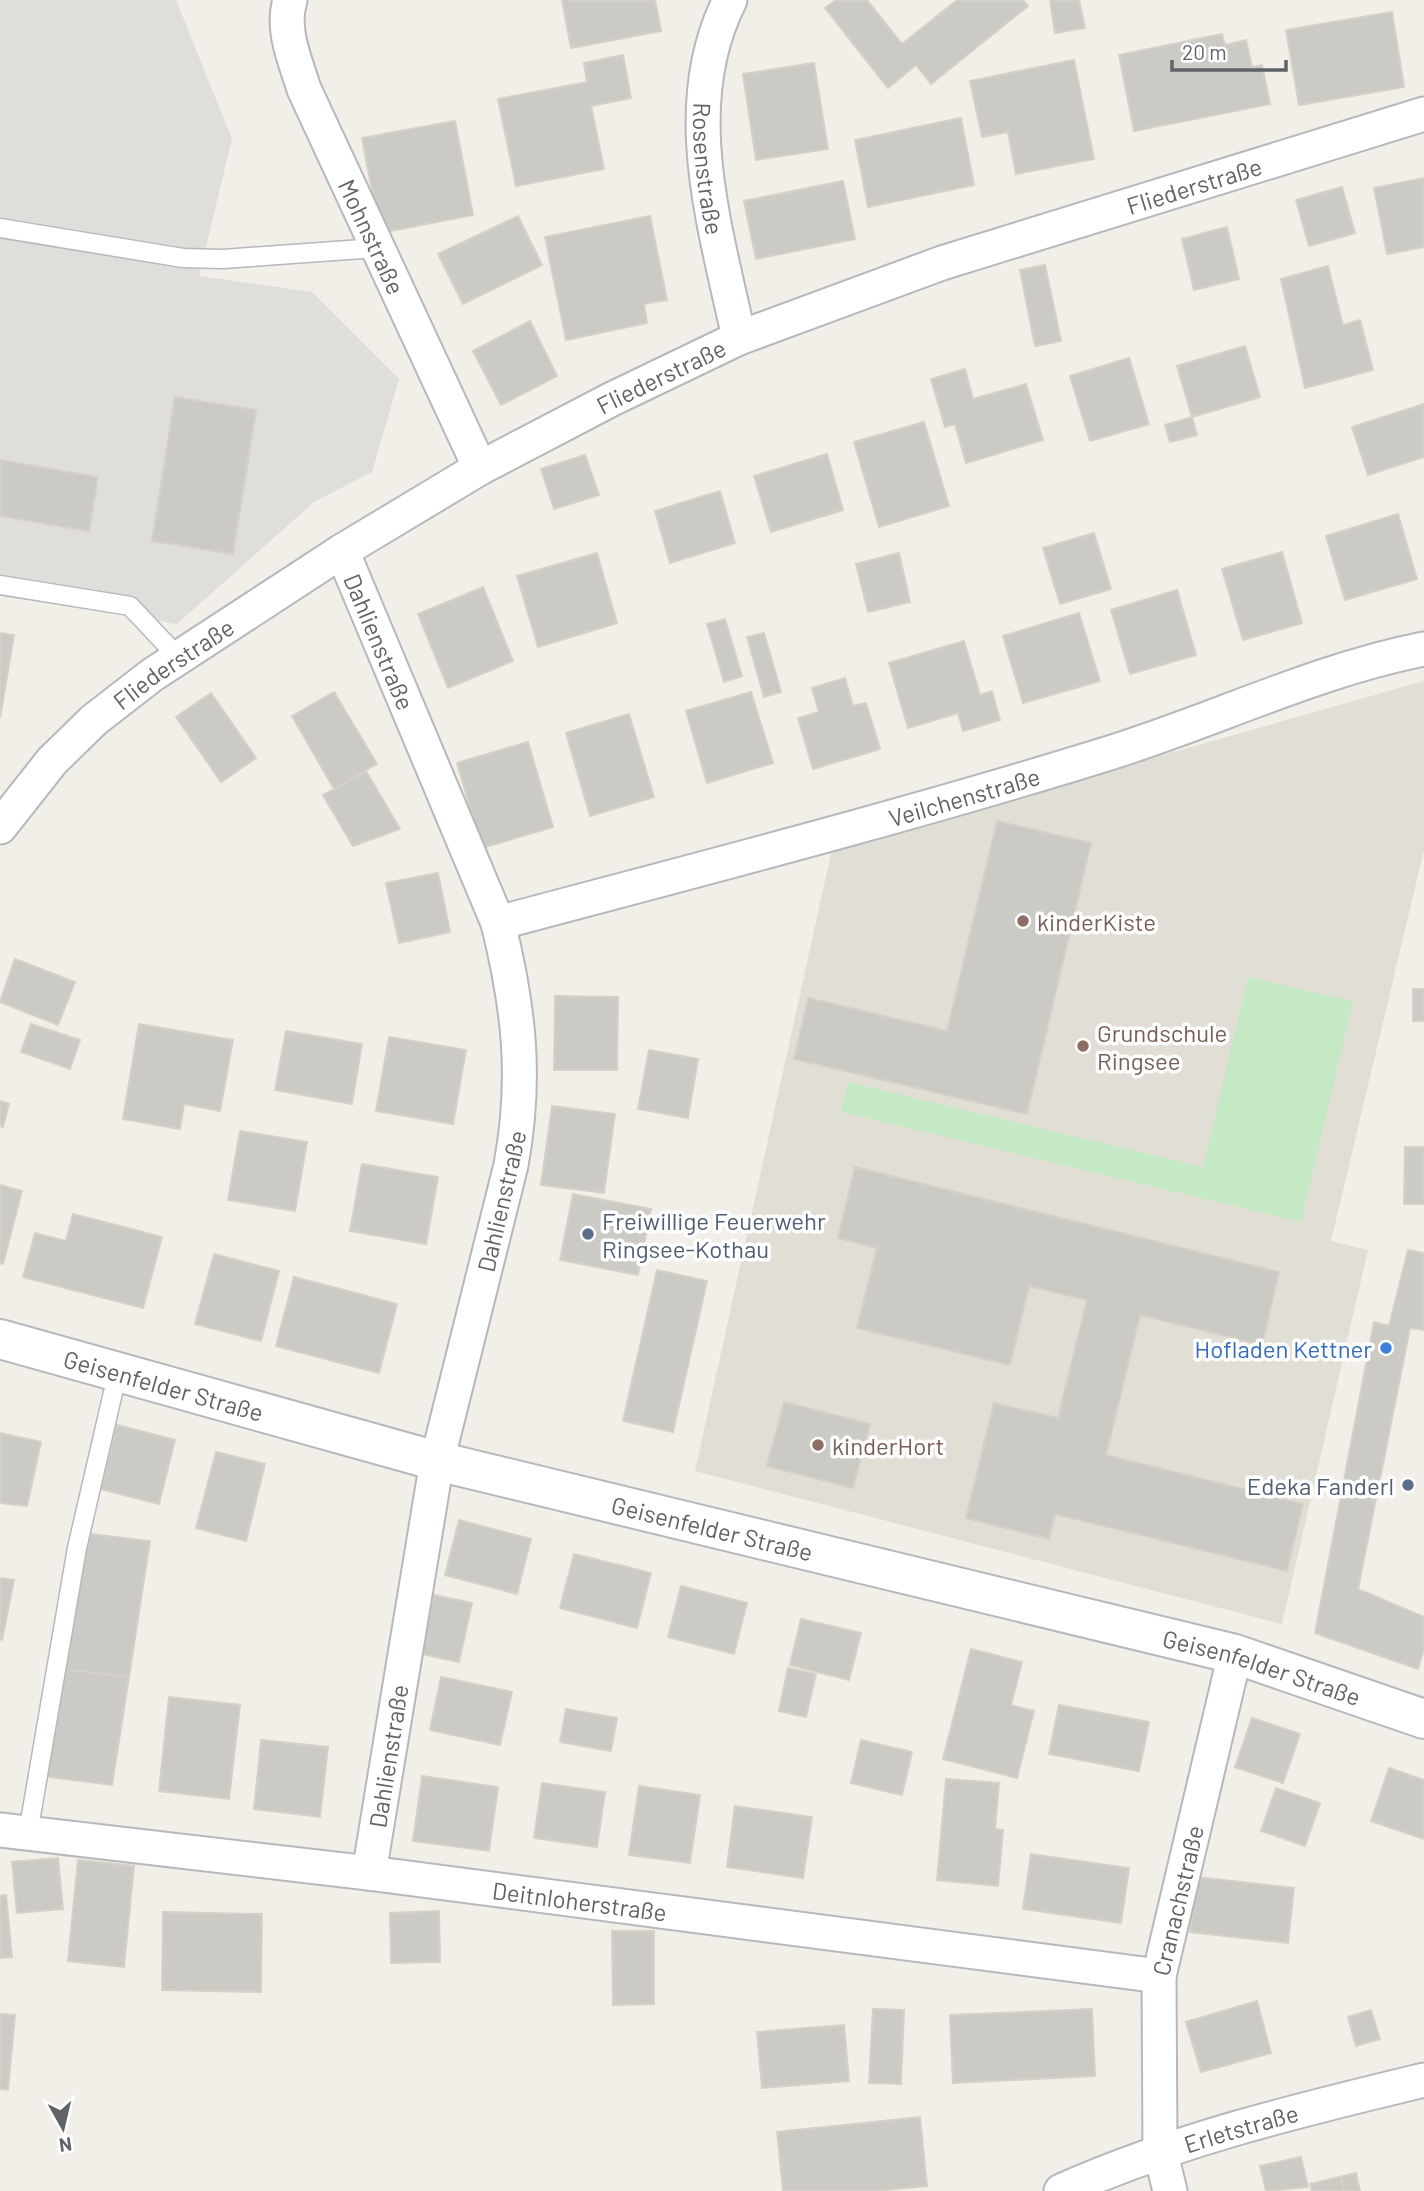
<svg xmlns="http://www.w3.org/2000/svg" width="1424" height="2191" font-family="Barlow,sans-serif">
  <rect width="100%" height="100%" fill="#f1efe8"/>
  <path fill="#e0deda" d="M0,0H176L232,139L199,276L312,292L399,379L372,472L314,502L177,624L0,594Z"/>
  <path fill="#e1ded6" d="M1424,681V850L1331,1241L1368,1250L1282,1624L695,1471L832,849Z"/>
  <path fill="#c5e8c5" d="M1248,977L1353,1001L1301,1222L841,1112L848,1082L1203,1167Z"/>
  <path fill="#cccac5" stroke="#d6d1c6" stroke-width="2" d="M562,0H655L661,31L571,48Z
    M836,0H867L902,44L957,0H1023L1028,6L931,84L916,65L888,88L825,8Z
    M1050,0H1079L1085,28L1055,33Z
    M1392,12L1404,87L1299,105L1286,30Z
    M1222,34L1225,45L1246,40L1252,67L1262,65L1270,104L1134,131L1119,55Z
    M623,55L631,98L591,106L604,169L516,186L498,99L587,82L584,63Z
    M1074,60L1094,159L1016,174L1008,132L982,137L970,81Z
    M814,63L828,149L756,160L743,74Z
    M961,118L974,185L868,207L855,140Z
    M455,121L473,215L380,233L362,138Z
    M1424,178V247L1387,254L1374,188Z
    M843,181L855,239L756,259L744,201Z
    M1342,187L1355,233L1309,246L1296,200Z
    M518,216L542,265L463,304L438,254Z
    M650,216L667,300L644,304L647,323L566,340L545,237Z
    M1227,227L1239,279L1194,290L1182,239Z
    M1045,265L1061,341L1035,346L1020,270Z
    M1328,266L1343,325L1360,320L1373,370L1305,388L1281,279Z
    M530,321L557,376L501,405L473,351Z
    M1245,346L1260,397L1192,417L1177,366Z
    M1129,358L1149,424L1090,441L1070,376Z
    M965,369L973,399L1026,384L1043,440L966,463L955,424L945,427L931,379Z
    M175,397L256,410L233,554L152,541Z
    M1424,404V457L1368,475L1352,427Z
    M1192,417L1197,435L1170,442L1165,425Z
    M924,422L949,506L879,527L854,442Z
    M827,454L843,510L771,532L754,476Z
    M585,455L599,495L554,509L541,469Z
    M0,460L98,477L89,531L0,516Z
    M720,491L735,543L670,563L655,511Z
    M1398,514L1417,579L1345,600L1326,536Z
    M1094,533L1111,589L1060,604L1043,548Z
    M1282,552L1302,623L1243,640L1222,569Z
    M597,553L617,623L538,647L517,576Z
    M899,553L910,602L868,612L856,564Z
    M483,587L513,661L448,688L418,614Z
    M1177,590L1196,655L1130,674L1111,610Z
    M1079,613L1100,681L1023,703L1003,636Z
    M725,619L742,676L724,682L707,624Z
    M0,633L14,635L0,718Z
    M764,633L781,692L764,697L747,637Z
    M964,641L980,695L992,691L1000,720L963,731L958,713L908,728L889,663Z
    M845,678L853,706L866,703L880,749L813,769L798,718L819,712L812,688Z
    M334,692L377,764L334,789L292,716Z
    M751,692L773,763L707,783L686,711Z
    M211,693L256,758L221,782L176,717Z
    M629,714L654,797L590,816L566,733Z
    M528,742L553,827L482,848L457,763Z
    M366,771L400,829L353,846L323,795Z
    M997,821L1091,843L1027,1114L794,1059L808,998L947,1031Z
    M438,873L450,932L399,943L386,883Z
    M15,959L75,982L58,1025L0,1002Z
    M1413,989H1424V1021H1413Z
    M555,996L618,997L617,1070H554Z
    M31,1024L80,1040L70,1069L21,1052Z
    M139,1024L233,1040L220,1111L184,1104L180,1129L123,1119Z
    M286,1031L362,1044L352,1104L275,1090Z
    M389,1037L466,1050L453,1124L376,1111Z
    M649,1050L698,1059L688,1118L638,1109Z
    M0,1101L9,1104L3,1127L0,1126Z
    M552,1106L615,1114L604,1193L541,1185Z
    M240,1131L307,1142L295,1211L228,1200Z
    M1405,1147H1424V1204H1404Z
    M362,1164L438,1177L426,1244L350,1231Z
    M855,1167L1279,1272L1262,1345L1140,1315L1106,1455L1303,1504L1287,1571L1055,1514L1049,1539L966,1518L994,1403L1058,1418L1087,1300L1029,1286L1010,1365L857,1328L877,1248L838,1238Z
    M0,1185L22,1191L3,1264L0,1263Z
    M573,1194L651,1209L638,1275L560,1260Z
    M73,1214L162,1237L143,1308L23,1277L35,1233L66,1241Z
    M1408,1250L1424,1253V1330L1410,1328L1358,1589L1424,1617V1649L1418,1669L1315,1633L1374,1322L1389,1326Z
    M214,1254L279,1271L261,1341L195,1324Z
    M657,1270L707,1281L673,1432L623,1421Z
    M294,1277L397,1304L379,1373L276,1346Z
    M784,1402L870,1424L853,1488L767,1466Z
    M117,1425L175,1440L159,1504L101,1489Z
    M0,1433L41,1442L27,1506L0,1503Z
    M216,1452L265,1464L246,1541L196,1528Z
    M459,1520L531,1539L517,1594L445,1575Z
    M83,1533L150,1541L129,1677L61,1669Z
    M574,1554L651,1573L637,1628L560,1608Z
    M0,1578L14,1580L2,1640L0,1639Z
    M681,1586L747,1603L734,1654L668,1637Z
    M434,1595L472,1603L459,1662L422,1654Z
    M801,1619L861,1633L849,1680L790,1665Z
    M971,1649L1022,1662L1011,1705L1034,1711L1017,1778L943,1759Z
    M788,1668L816,1674L806,1717L779,1711Z
    M61,1669L129,1677L112,1785L41,1776Z
    M441,1677L512,1692L500,1745L430,1730Z
    M169,1697L240,1705L229,1799L159,1791Z
    M1059,1705L1149,1722L1139,1771L1049,1754Z
    M566,1709L617,1718L611,1751L560,1742Z
    M1252,1718L1300,1734L1283,1783L1235,1767Z
    M261,1740L328,1747L320,1817L254,1809Z
    M861,1740L912,1752L902,1795L851,1783Z
    M1389,1768L1424,1780V1839L1371,1821Z
    M422,1776L498,1787L489,1851L413,1841Z
    M946,1779L999,1783L995,1829L1003,1830L998,1886L937,1880Z
    M542,1783L605,1792L597,1847L534,1838Z
    M639,1786L700,1795L690,1863L629,1855Z
    M1276,1788L1320,1803L1305,1846L1261,1831Z
    M735,1806L812,1817L803,1878L727,1867Z
    M1031,1854L1129,1868L1121,1923L1023,1909Z
    M58,1858L63,1909L17,1913L12,1862Z
    M78,1860L134,1866L124,1967L68,1961Z
    M1197,1877L1294,1888L1288,1943L1190,1932Z
    M6,1895L12,1957L0,1958V1896Z
    M439,1911L440,1962L391,1963L390,1913Z
    M163,1912L262,1914L261,1992L162,1990Z
    M612,1931H654V2004L613,2005Z
    M1257,2001L1271,2053L1201,2072L1186,2022Z
    M873,2009L904,2010L901,2084L869,2083Z
    M1092,2009L1095,2076L953,2083L950,2015Z
    M1371,2010L1380,2039L1356,2046L1348,2017Z
    M0,2014L15,2015L8,2090L0,2089Z
    M844,2025L849,2081L762,2088L757,2032Z
    M920,2117L927,2186L874,2191H783L777,2132Z
    M1301,2157L1308,2187L1266,2191L1260,2166Z
    M1356,2173L1360,2191H1344L1340,2177Z
    M1340,2177L1344,2191H1312L1310,2184Z"/>
  <g fill="none" stroke-linecap="round" stroke-linejoin="round">
    <g stroke="#b5b8bc" stroke-width="21">
      <path id="service" d="M0,228L183,258L223,259L376,248
        M0,585L130,606L179,658
        M28,1833L77,1548L118,1371"/>
    </g>
    <g stroke="#b5b8bc" stroke-width="37">
      <g id="minor">
        <path id="s1" d="M290,0C281,30 295,60 304,89L480,468"/>
        <path id="s2" d="M730,0C676,106 716,229 739,338"/>
        <path id="s3" d="M342,551L498,923C519,1008 527,1078 511,1165L437,1461L369,1873"/>
        <path id="s4" d="M0,827L52,761L94,720L152,675L342,551L480,468L612,399L739,338L942,263L1424,114"/>
        <path id="s5" d="M498,923C700,869 903,817 1103,755C1211,722 1313,671 1424,649"/>
        <path id="s6" d="M0,1830L369,1873L1159,1976"/>
        <path id="s7" d="M1061,2191C1178,2139 1300,2110 1424,2080"/>
        <path id="s8" d="M1170,2191L1160,2150L1159,1976L1235,1654"/>
      </g>
    </g>
    <g stroke="#b5b8bc" stroke-width="42">
      <g id="tertiary">
        <path id="s9" d="M0,1339L437,1461L1235,1654L1424,1719"/>
      </g>
    </g>
    <use href="#service" stroke="#fff" stroke-width="18"/>
    <use href="#minor" stroke="#fff" stroke-width="33"/>
    <use href="#tertiary" stroke="#fff" stroke-width="38"/>
  </g>
  <g fill="#8d6e63" stroke="#fff" stroke-width="2.5">
    <circle cx="1023" cy="921" r="7"/>
    <circle cx="1083" cy="1046" r="7"/>
    <circle cx="818" cy="1445" r="7"/>
  </g>
  <g fill="#5c6f8a" stroke="#fff" stroke-width="2.5">
    <circle cx="588" cy="1234" r="7"/>
    <circle cx="1408" cy="1485" r="7"/>
  </g>
  <circle fill="#3f7fe0" stroke="#fff" stroke-width="2.5" cx="1386" cy="1348" r="7"/>
  <g text-anchor="middle" dominant-baseline="central" stroke-width="7" stroke-linejoin="round" paint-order="stroke">
    <g font-size="24" fill="#5f6368" stroke="#fff">
      <text stroke="none"><textPath href="#s2" startOffset="173">Rosenstraße</textPath></text>
      <text stroke="none"><textPath href="#s4" startOffset="1374">Fliederstraße</textPath></text>
      <text stroke="none"><textPath href="#s1" startOffset="254">Mohnstraße</textPath></text>
      <text stroke="none"><textPath href="#s4" startOffset="807">Fliederstraße</textPath></text>
      <text stroke="none"><textPath href="#s3" startOffset="98">Dahlienstraße</textPath></text>
      <text stroke="none"><textPath href="#s4" startOffset="240">Fliederstraße</textPath></text>
      <text stroke="none"><textPath href="#s5" startOffset="483">Veilchenstraße</textPath></text>
      <text transform="translate(501 1201) rotate(-77)">Dahlienstraße</text>
      <text stroke="none"><textPath href="#s9" startOffset="170">Geisenfelder Straße</textPath></text>
      <text stroke="none"><textPath href="#s9" startOffset="737">Geisenfelder Straße</textPath></text>
      <text stroke="none"><textPath href="#s9" startOffset="1304">Geisenfelder Straße</textPath></text>
      <text transform="translate(388 1756) rotate(-81)">Dahlienstraße</text>
      <text stroke="none"><textPath href="#s8" startOffset="294">Cranachstraße</textPath></text>
      <text stroke="none"><textPath href="#s6" startOffset="584">Deitnloherstraße</textPath></text>
      <text stroke="none"><textPath href="#s7" startOffset="191">Erletstraße</textPath></text>
    </g>
    <g font-size="24" fill="#785e54" stroke="#fff" text-anchor="start">
      <text x="1037" y="921">kinderKiste</text>
      <text x="1097" y="1032">Grundschule<tspan x="1097" dy="28">Ringsee</tspan></text>
      <text x="832" y="1445">kinderHort</text>
    </g>
    <g font-size="24" fill="#4e5e75" stroke="#fff" text-anchor="start">
      <text x="602" y="1220">Freiwillige Feuerwehr<tspan x="602" dy="28">Ringsee-Kothau</tspan></text>
      <text x="1394" y="1485" text-anchor="end">Edeka Fanderl</text>
    </g>
    <g font-size="24" fill="#366cbe" stroke="#fff" text-anchor="end">
      <text x="1372" y="1348">Hofladen Kettner</text>
    </g>
  </g>
  <g transform="translate(63 2128) rotate(172)" stroke="#ffffff" stroke-width="5" paint-order="stroke">
  <path d="M0-5L12 26L0 18L-12 26Z" fill="#5f6368"/>
  <text y="-10" font-size="19" font-weight="bold" text-anchor="middle" fill="#5f6368">N</text>
  </g>
  <path d="M1172 60v10h114v-10" fill="none" stroke="#5f6368" stroke-width="3.5"/>
  <text x="1182" y="60" font-size="21" fill="#5f6368" stroke="#ffffff" stroke-width="5" paint-order="stroke">20 m</text>
</svg>
